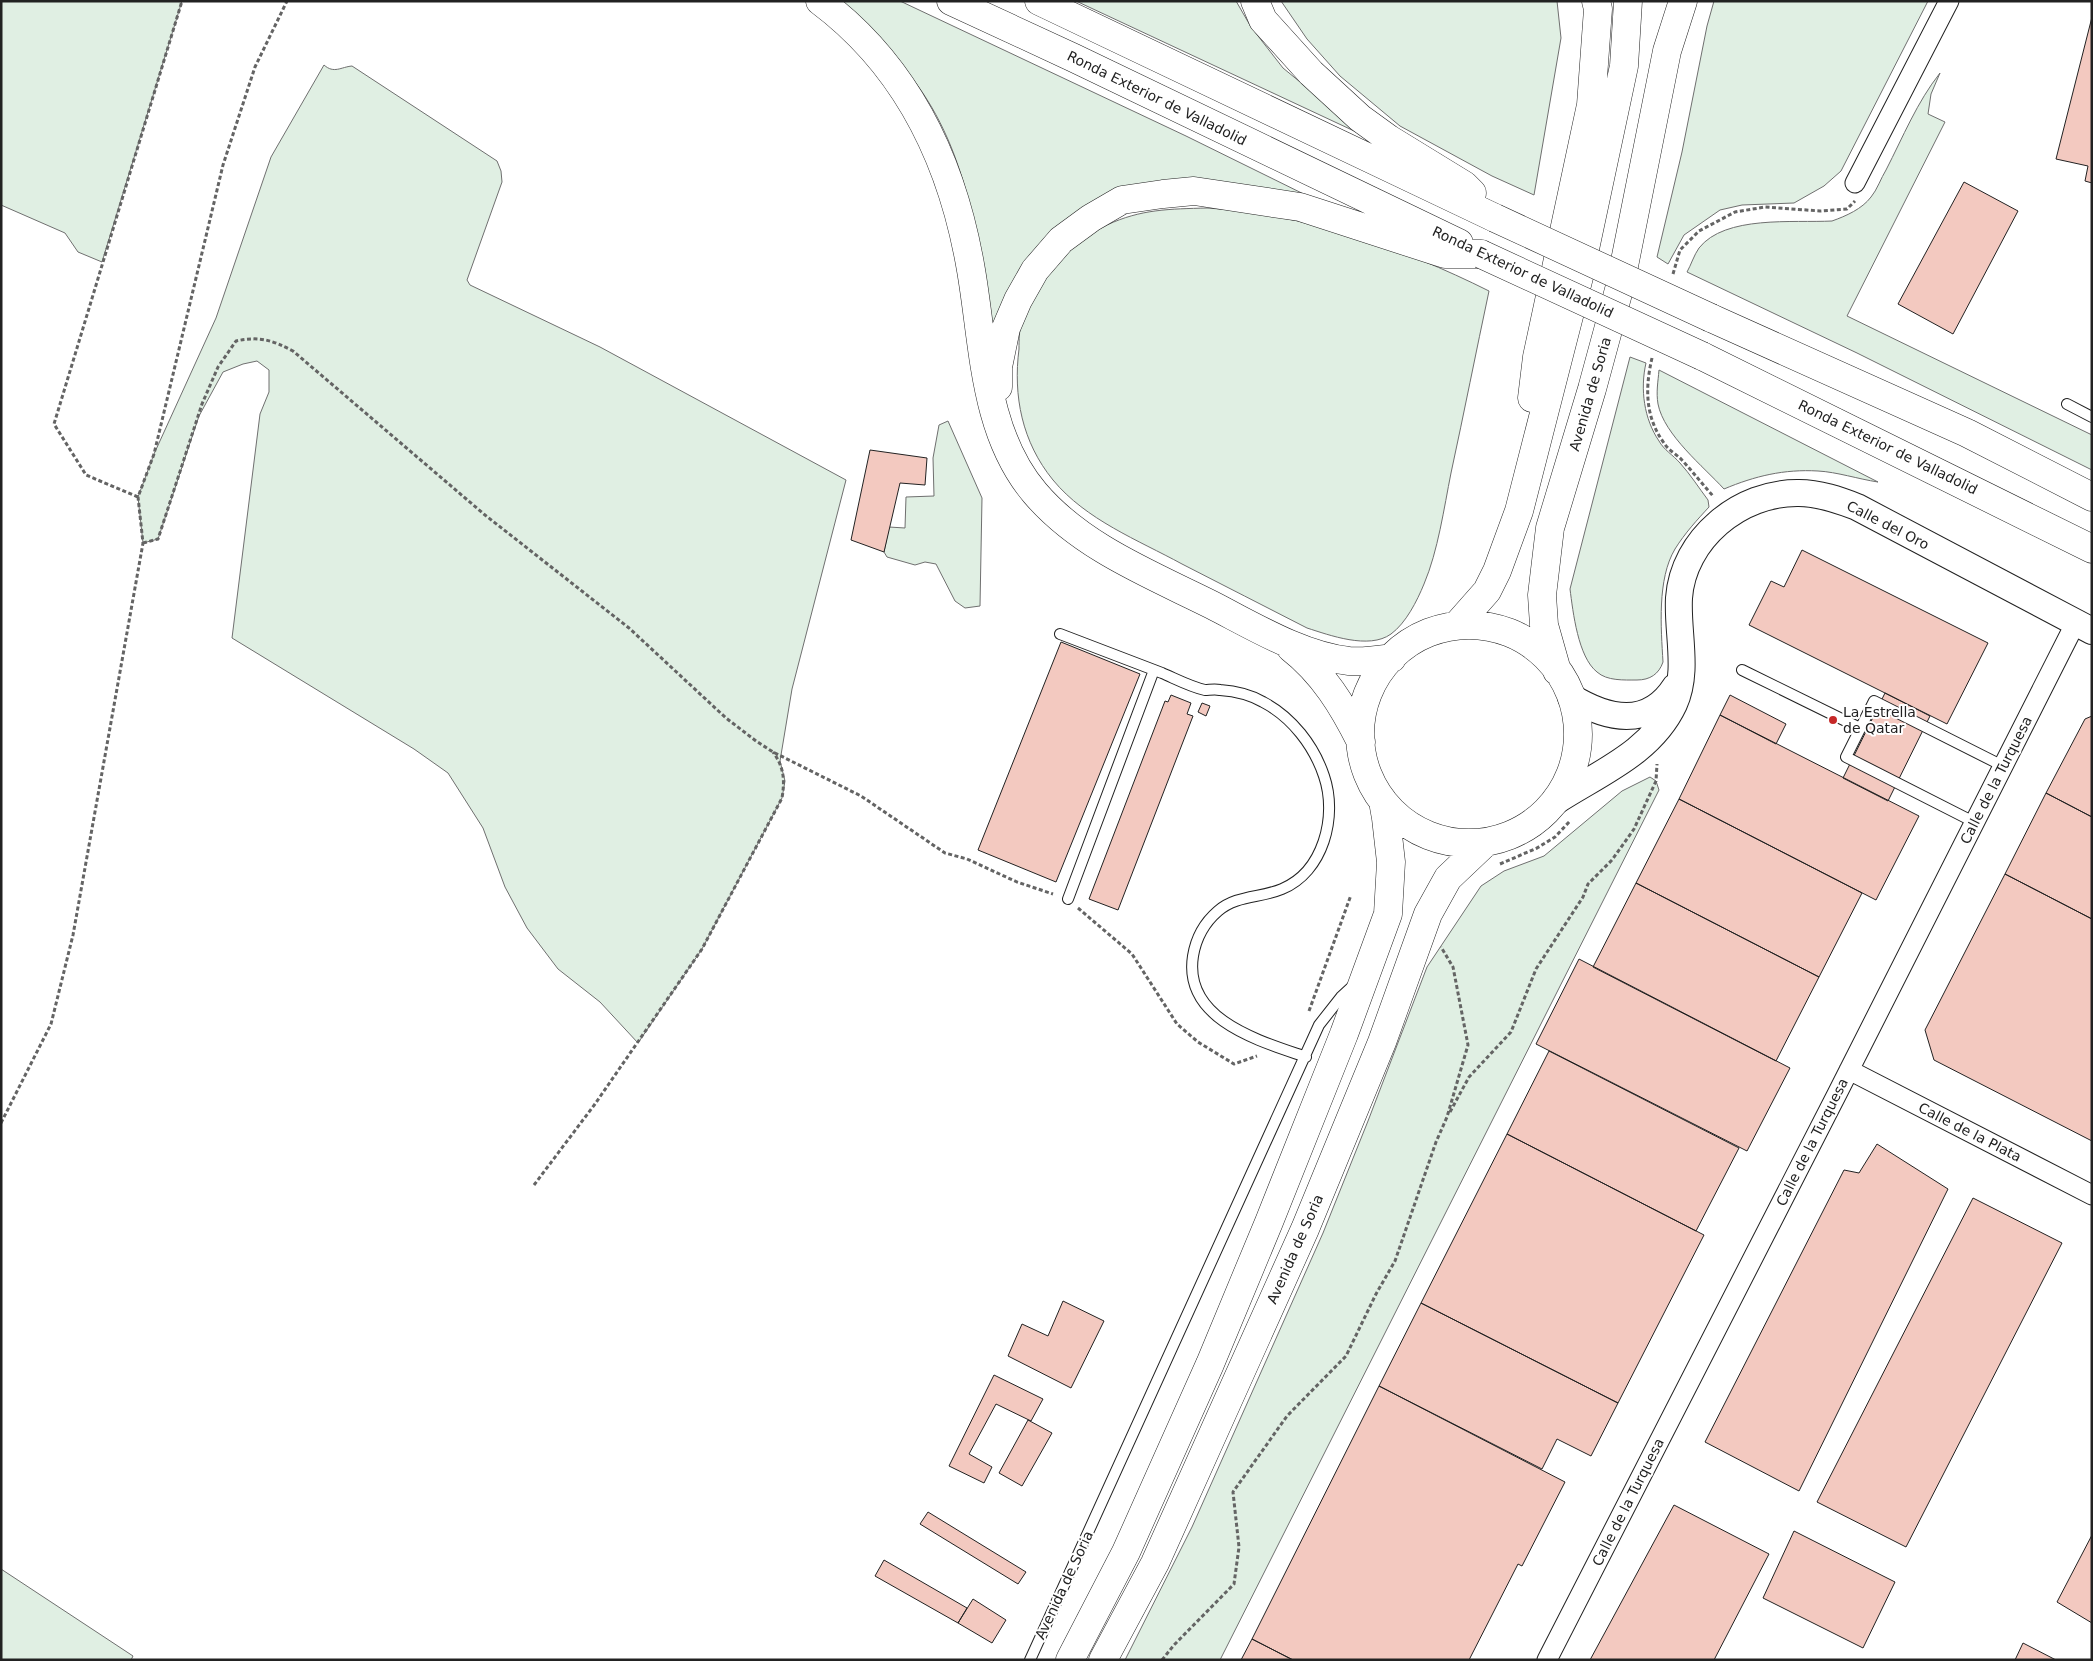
<svg xmlns="http://www.w3.org/2000/svg" width="2093" height="1661" font-family="'DejaVu Sans',sans-serif">
  <rect width="100%" height="100%" fill="#fff"/>
  <path fill="#e0efe3" stroke="#6f6f6f" d="M1,1H182L102,262L78,252L65,233L1,205Z
    M838,1H900L1186,136L1328,206L1181,181C1158,181 1140,184 1118,192L988,342C981,251 970,153 912,78C891,50 864,26 838,1Z
    M1076,1H1236L1251,27L1283,68L1367,137Z
    M1281,1H1557L1561,38L1534,195L1492,176L1400,126L1340,76L1307,39Z
    M1714,1H1928L1841,171L1824,186L1794,203L1742,205L1720,210L1684,235L1668,264L1657,257L1682,152L1707,26Z
    M324,65C334,74 341,67 352,66L497,161L501,171L502,182L467,280L470,285L600,347L846,480L792,689L780,761L785,781L782,798L702,949L638,1043L600,1002L558,969L527,928L505,887L483,828L448,773L414,749L232,638L260,414L269,392V370L257,361L243,364L223,372L199,416L158,539L143,543L138,497L154,454L216,318L271,157Z
    M1940,73L1931,94L1928,114L1945,122L1847,316L2092,435V470L1857,353L1687,272C1691,265 1694,255 1699,248C1725,215 1793,223 1832,221C1846,216 1862,209 1871,197C1877,190 1881,178 1886,170C1903,137 1917,102 1940,73Z
    M1207,208C1305,214 1401,247 1489,291C1476,352 1464,413 1451,473C1444,508 1438,551 1424,584C1417,601 1406,623 1391,634C1369,650 1329,635 1307,628C1265,607 1224,585 1182,564C1138,540 1086,520 1053,480C1022,442 1013,396 1019,349C1019,340 1019,330 1022,322C1037,281 1067,244 1107,225C1141,209 1170,209 1207,208Z
    M1630,357L1646,363C1640,389 1644,419 1659,441C1664,450 1673,455 1680,463C1690,474 1699,488 1708,500L1709,507C1697,520 1685,533 1675,549C1657,579 1661,628 1663,662C1659,674 1650,680 1637,680C1624,680 1607,681 1597,672C1578,657 1573,612 1570,589Z
    M1659,370L1878,482C1858,479 1837,472 1818,471C1784,469 1755,476 1724,489C1704,467 1664,435 1658,404C1656,392 1658,382 1659,370Z
    M948,421L982,498L980,606L965,608L955,601L936,564L925,562L915,565L887,557L884,552L889,527L905,528L906,497L934,496L933,458L939,425Z
    M1650,777L1656,781L1659,790L1220,1660H1125L1192,1527L1323,1233L1368,1121L1427,967L1481,886L1504,871L1544,856L1622,791Z
    M1,1569L133,1656L131,1660H1Z"/>
  <path fill="#f3c9c0" stroke="#222" d="M2092,17V183L2085,181L2088,166L2056,159Z
    M1964,182L2018,211L1953,334L1898,304Z
    M870,450L927,458L925,485L900,483L884,552L851,540Z
    M1802,550L1988,643L1947,724L1749,625L1771,581L1784,587Z
    M1061,642L1140,674L1056,882L978,850Z
    M1885,693L1930,716L1888,801L1843,778Z
    M1171,695L1191,703L1187,714L1193,716L1118,910L1089,899L1165,701L1168,702Z
    M1730,695L1786,724L1776,744L1720,715Z
    M1202,703L1210,706L1206,716L1198,712Z
    M1720,715L1919,816L1876,900L1679,799Z
    M2092,716V817L2046,793L2085,719Z
    M2046,793L2092,817V919L2005,874Z
    M1679,799L1862,893L1819,977L1636,883Z
    M2005,874L2092,919V1141L1934,1060L1925,1030Z
    M1636,883L1819,977L1776,1061L1593,967Z
    M1579,959L1790,1068L1747,1151L1536,1044Z
    M1549,1051L1739,1148L1696,1231L1507,1134Z
    M1507,1134L1704,1235L1618,1403L1421,1303Z
    M1877,1144L1948,1189L1799,1491L1705,1442L1844,1170L1859,1173Z
    M1973,1198L2062,1243L1906,1547L1817,1502Z
    M1063,1301L1104,1321L1071,1388L1008,1356L1022,1324L1048,1336Z
    M1421,1303L1618,1403L1591,1456L1557,1439L1542,1469L1379,1386Z
    M994,1375L1043,1399L1031,1421L996,1404L969,1454L992,1467L984,1483L949,1466Z
    M1379,1386L1565,1482L1522,1566L1518,1564L1469,1660H1293L1252,1639Z
    M1028,1420L1052,1433L1022,1486L999,1473Z
    M1674,1505L1769,1554L1714,1660H1590Z
    M928,1512L1026,1572L1018,1584L920,1524Z
    M1794,1531L1895,1582L1863,1648L1763,1598Z
    M2092,1535V1623L2057,1602Z
    M884,1560L967,1608L958,1623L875,1576Z
    M973,1599L1006,1620L992,1643L958,1623Z
    M1252,1639L1293,1660H1241Z
    M2023,1643L2056,1660H2015Z"/>
  <g fill="none" stroke-linecap="round" stroke-linejoin="round">
    <g stroke="#222" stroke-width="12">
      <path id="lane" d="M2067,404L2092,417
        M1060,634C1094,647 1128,660 1162,673C1176,679 1191,687 1205,690C1209,690 1215,689 1220,690C1234,691 1251,695 1263,702C1292,717 1314,746 1324,776C1338,817 1323,872 1282,889C1261,898 1236,895 1218,911C1204,923 1196,938 1193,956C1183,1020 1260,1041 1306,1057
        M1742,670L1860,728
        M1974,822L1846,757L1874,701L2003,766
        M1068,899L1154,670
        M1030,1660L1319,1025L1341,997L1354,985"/>
    </g>
    <g stroke="#222" stroke-width="21">
      <path id="street" d="M1855,183L1949,1
        M1849,1070L2092,1195
        M1547,1660L1837,1094L2076,622"/>
    </g>
    <g stroke="#222" stroke-width="28">
      <path id="secondary" d="M1571,697C1607,719 1648,729 1675,687
        M1556,801C1599,773 1651,753 1674,704C1689,671 1677,633 1679,598C1683,539 1740,492 1799,493C1819,493 1839,500 1857,507L2092,631"/>
    </g>
    <g stroke="#222" stroke-width="29">
      <path id="highway" d="M820,1C908,67 953,164 971,270C984,345 983,432 1035,493C1081,547 1150,574 1212,605C1253,626 1302,656 1349,661C1363,662 1378,660 1392,658
        M951,1L1074,58L1459,243
        M1039,1L1495,218
        M1255,1L1263,20L1311,73L1360,118L1389,139L1464,185L1472,193
        M1711,318L1967,433L2092,497
        M1702,356L2092,549
        M998,387V367L1006,328L1018,300L1035,270L1061,240L1091,218L1122,200L1163,194L1194,191L1300,207L1445,254H1481
        M1532,398L1537,357L1591,105L1598,9L1596,1
        M1457,625L1487,591L1497,571L1519,511L1579,277L1624,66L1628,1
        M1360 734a109 109 0 1 1 218 0a109 109 0 1 1-218 0Z
        M1291,648C1323,673 1343,706 1361,742
        M1557,671L1544,625L1542,595L1550,528L1592,389L1620,286L1667,51L1683,1
        M1070,1660L1126,1552L1210,1364L1269,1222L1344,1034L1388,914L1391,862L1386,818L1383,801
        M1103,1660L1155,1563L1305,1229L1382,1042L1428,914L1448,878L1486,842"/>
    </g>
    <path stroke="#646464" stroke-width="3" stroke-dasharray="4 2.5" stroke-linecap="butt" d="M1673,274L1680,250L1699,231L1735,212L1765,207L1820,211L1847,209L1855,201
      M1652,358C1645,388 1645,417 1664,443C1668,450 1676,454 1681,459C1693,472 1703,485 1714,497
      M138,497L86,475L54,424L182,1
      M143,543L158,539L202,404L218,367L236,341C260,336 272,340 293,351L485,515L629,628L726,718L756,741L773,752L861,796L945,853L967,859L1017,882L1053,894
      M1500,864L1537,848L1555,837L1570,821
      M1078,908L1132,954L1177,1024L1198,1042L1234,1064L1257,1056
      M1309,1011L1351,895
      M1450,1112L1469,1077L1511,1032L1536,969L1583,897L1588,884L1612,860L1634,829L1656,781L1657,764
      M1,1123L51,1024L73,935L143,543L138,497L154,454L223,165L255,67L287,1
      M534,1185L595,1104L702,949L782,798C785,780 784,767 773,752
      M1162,1660L1174,1645L1234,1584L1239,1547L1233,1492L1287,1416L1346,1356L1376,1294L1395,1261L1436,1142L1447,1117L1468,1045L1453,967L1441,947"/>
    <use href="#lane" stroke="#fff" stroke-width="10"/>
    <use href="#street" stroke="#fff" stroke-width="19"/>
    <use href="#secondary" stroke="#fff" stroke-width="26"/>
    <use href="#highway" stroke="#fff" stroke-width="28"/>
    <g stroke="#222" stroke-width="29" stroke-linecap="butt">
      <path id="highway-bridge" d="M1495,218L1711,318
        M1481,254L1702,356"/>
    </g>
    <use href="#highway-bridge" stroke="#fff" stroke-width="28"/>
  </g>
  <circle fill="#c62828" stroke="#fff" stroke-width="2" cx="1833" cy="720" r="5"/>
  <g text-anchor="middle" dominant-baseline="central" stroke-width="4" stroke-linejoin="round" paint-order="stroke">
    <g font-size="14" fill="#222" stroke="#fff">
      <text transform="translate(1157 98) rotate(26)">Ronda Exterior de Valladolid</text>
      <text transform="translate(1523 272) rotate(25)">Ronda Exterior de Valladolid</text>
      <text transform="translate(1590 394) rotate(-74)">Avenida de Soria</text>
      <text transform="translate(1888 447) rotate(26)">Ronda Exterior de Valladolid</text>
      <text transform="translate(1888 525) rotate(27)">Calle del Oro</text>
      <text transform="translate(1996 780) rotate(-63)">Calle de la Turquesa</text>
      <text transform="translate(1970 1132) rotate(27)">Calle de la Plata</text>
      <text transform="translate(1812 1142) rotate(-63)">Calle de la Turquesa</text>
      <text transform="translate(1295 1249) rotate(-66)">Avenida de Soria</text>
      <text transform="translate(1628 1502) rotate(-63)">Calle de la Turquesa</text>
      <text transform="translate(1064 1585) rotate(-65)">Avenida de Soria</text>
    </g>
    <g font-size="14" fill="#222" stroke="#fff" text-anchor="start">
      <text x="1843" y="712">La Estrella<tspan x="1843" dy="16">de Qatar</tspan></text>
    </g>
  </g>
  <rect width="2093" height="1661" fill="none" stroke="#222222" stroke-width="5"/>
</svg>
